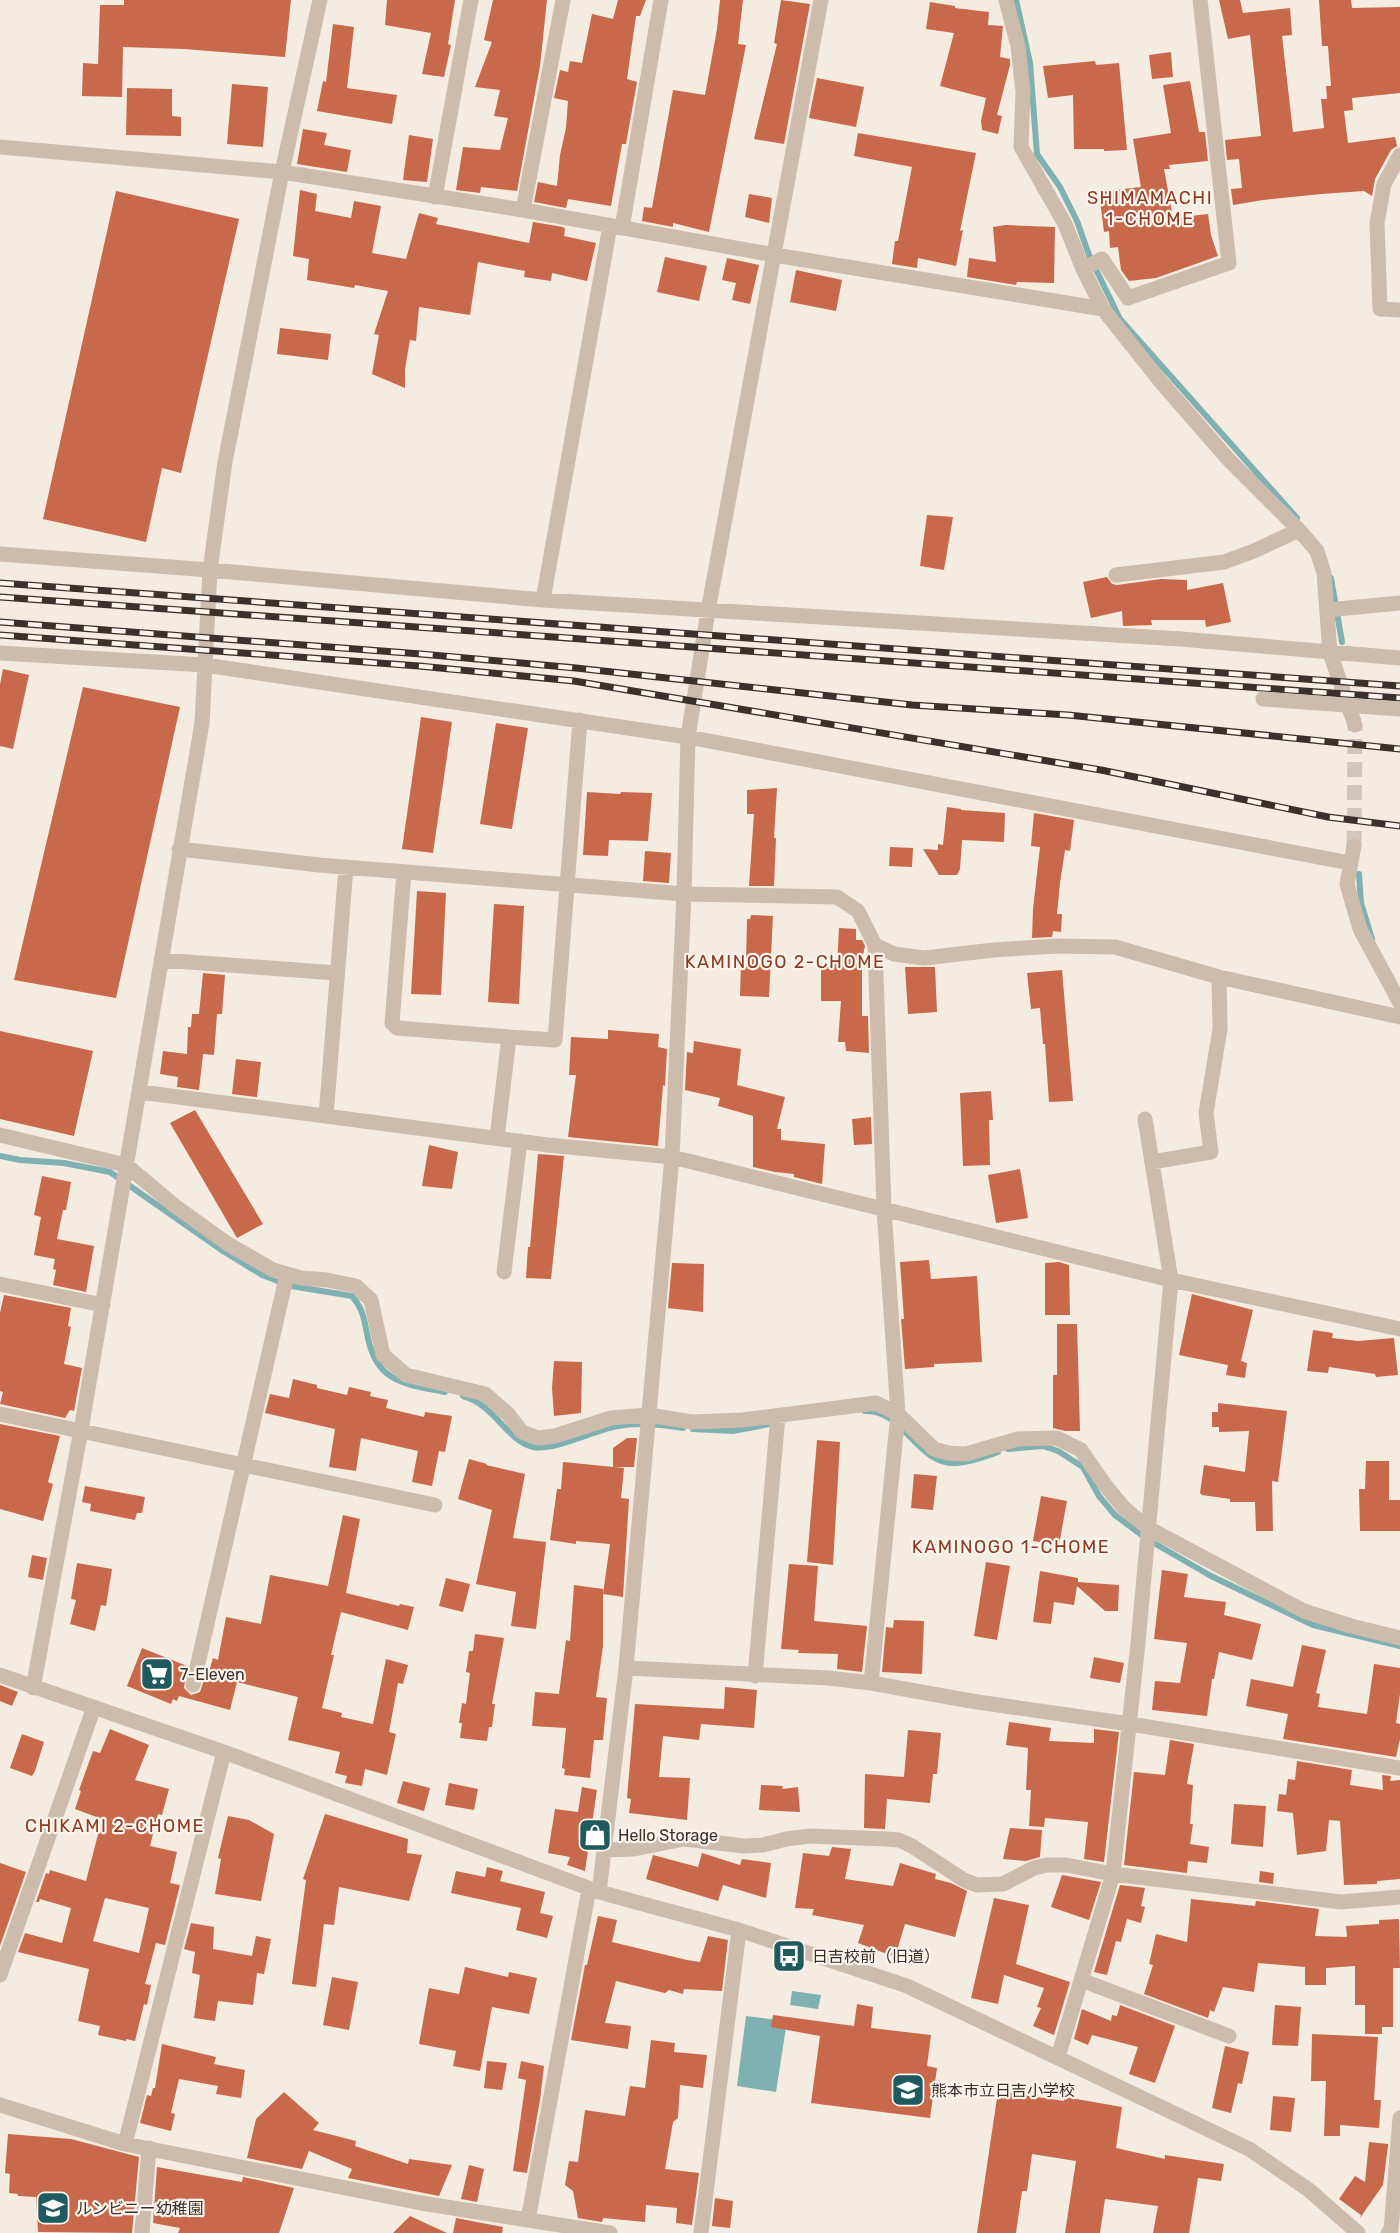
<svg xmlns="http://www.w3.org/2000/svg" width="1400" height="2233" font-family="Rubik,'Noto Sans JP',sans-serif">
  <rect width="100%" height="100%" fill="#f4ebe1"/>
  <path fill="#7fb0b2" d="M792,1991L821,1995L818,2009L790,2005Z
    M746,2016L787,2021L776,2092L737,2086Z"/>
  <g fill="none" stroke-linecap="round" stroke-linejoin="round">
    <path stroke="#7fb0b2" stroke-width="6" d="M1016,0L1030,63L1037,154L1060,187L1077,221L1089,255L1120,319L1297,518
      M1331,578L1342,642
      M1359,874L1361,903L1372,939
      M0,1156L20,1160L64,1163L110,1172L223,1251L262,1275L291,1286L352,1296C364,1310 364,1320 368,1338C377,1383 406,1384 445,1392
      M463,1396C494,1404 508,1442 533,1447C555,1451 594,1430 618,1426C639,1422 662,1425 683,1428
      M865,1411C904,1409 917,1466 957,1463C971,1462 985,1457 998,1452
      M693,1429L733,1431L775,1423
      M1008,1449L1043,1446L1058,1451L1083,1467L1099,1496L1115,1515L1147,1539L1211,1576L1313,1625L1400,1646"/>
  </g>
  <path fill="#c8694b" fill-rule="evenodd" d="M124,0H291L285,57L184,49L123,47L122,97L82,96L83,63L98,64L100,5H124Z
    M387,0H455L448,44L451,45L444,77L422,74L431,33L385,25Z
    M493,0H547L540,66L517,191L481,187L480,193L456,190L463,147L500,150L508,118L494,116L500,90L475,87L492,42L484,40Z
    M618,0H646L640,16H636L627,79L637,82L626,144H622L611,206L568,199L566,208L534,202L538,182L557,186L560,155L566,128L568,101L554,98L560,70L568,72L570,61L582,63L592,14L613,19Z
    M720,0H743L738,44L746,45L709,232L673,223V227L642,221L644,207L652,208L673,90L705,95L717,29Z
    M781,0L810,4L784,144L754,139L777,44L774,43Z
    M1219,0H1240L1243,13L1290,8L1292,35L1282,36L1293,132L1324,128L1321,99H1327L1326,86H1331L1328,46H1322L1319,0H1351L1352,8L1400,7V93L1352,98L1353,110L1344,111L1348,143L1395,137L1397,146L1391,150L1375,179L1372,196L1364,191L1321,194L1263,200L1233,205L1231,189L1242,188L1239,159L1227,160L1225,140L1261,136L1250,35L1228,39Z
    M930,2L955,6V8L989,12L988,25L1003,26L1000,57L1010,59V65L997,115L1002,116L998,134L982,130L981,121L986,98L940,86L954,33L926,29Z
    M333,24L354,27L347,88L397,95L392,124L317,111L323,81L326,82Z
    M1171,52L1173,77L1152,79L1149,55Z
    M1095,61L1096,65L1119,63L1127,150L1104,151V149H1074L1073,95L1048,98L1043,66Z
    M817,78L864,87L856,127L809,118Z
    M1190,81L1199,132H1205L1208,161L1169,165L1170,169H1164L1173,218L1208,214L1211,235L1218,256L1156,278L1129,281L1121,270L1118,247L1110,248L1109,231L1104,232L1099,192L1141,187L1133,139L1171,133L1163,85Z
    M232,84L268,87L263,147L227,144Z
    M127,88L172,89V116L181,117V136L126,135Z
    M303,129L327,133L324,145L351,150L347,172L297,164Z
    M858,133L976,153L960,231L963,230L956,266L918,258L917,268L892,264L895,241H898L912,167L854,156Z
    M409,135L433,139L427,182L403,180Z
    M300,190L317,194L315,211L351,218L354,201L381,206L372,253L406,259L419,213L438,218L436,224L529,243L533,222L563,227L565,229L564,236L596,243L587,281L552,273L551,281L524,277L525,271L478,262L470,315L419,307L416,341L410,340L405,369V388L372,374L379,335L374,334L388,291L355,285L354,288L307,280L309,259L293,256Z
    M116,191L239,219L181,473L162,468L146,542L43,519Z
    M749,194L772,198L769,223L745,217Z
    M1006,225L1055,227L1054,283L1017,282L1016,285L967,277L969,258L996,262L993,227Z
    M665,257L707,266L699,301L657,292Z
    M727,258L759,265L750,304L732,300L736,283L722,280Z
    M796,270L842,280L836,311L790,302Z
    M280,328L331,334L328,360L277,354Z
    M927,515L953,517L944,570L920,566Z
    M1107,577L1112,584L1117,585L1161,579L1187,580V590L1223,583L1231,622L1206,627L1205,620H1151L1152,625L1123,626L1122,611L1091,618L1083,582Z
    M3,669L29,675L13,749L0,746V685Z
    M83,687L180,707L116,998L14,980Z
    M421,717L452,722L433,853L402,849Z
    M496,723L528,728L512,829L480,824Z
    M777,788L774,838H776L774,886H749L754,814H747V790Z
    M587,792L620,794L621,792L652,793L648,841L609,840L608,856L583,855Z
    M947,807L961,809V810L1005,813L1004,842L962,840L960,869L957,875H939L923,849L938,850V844L943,845Z
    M1034,813L1074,820L1070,851L1065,850L1060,883L1057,914H1062L1061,932L1053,931L1052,937L1032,938L1033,909L1040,847L1031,846Z
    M890,847L913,848L912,867L889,866Z
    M645,851L671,853L669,883L643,881Z
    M417,891L446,893L441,995L411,994Z
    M494,904L524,906L519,1004L488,1002Z
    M751,915L773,916L769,997L740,996L741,962L746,963L747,919H750Z
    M839,928L856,929V940H862L865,946L862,959V1016H868L869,1053L846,1051L845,1042H838L841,1001H821V964H837Z
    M905,967H935L937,1012L908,1014Z
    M1062,970L1073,1101L1049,1102L1045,1044H1043L1040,1008L1031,1009L1027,973Z
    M203,973L225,975L222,1014H217L214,1055L203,1054L199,1090L177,1087L178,1077L160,1074L163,1051L187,1054L188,1027H191L192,1014H199Z
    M608,1030L659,1034L658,1047L667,1049L665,1086L663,1085L658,1146L568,1137L576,1075H569L571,1037L608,1039Z
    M0,1031L93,1051L74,1136L0,1119Z
    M694,1041L741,1049L737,1085L785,1097L777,1129H781V1140L825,1144L822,1184L794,1177V1174L775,1172L753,1167V1116L718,1106L720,1098L685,1090L687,1052L693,1053Z
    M236,1059L261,1062L257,1097L232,1094Z
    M991,1091L993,1120H989L990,1165L963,1166L960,1093Z
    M195,1110L263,1224L237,1238L170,1123Z
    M871,1117L872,1144L854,1145L852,1119Z
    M429,1145L458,1152L452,1189L422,1186Z
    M538,1154L564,1156L551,1279L526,1278L528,1247H530Z
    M1020,1169L1028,1218L996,1223L988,1175Z
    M42,1176L71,1182L66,1210H63L57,1239L94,1246L86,1292L53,1285L56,1270L53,1269L55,1259L34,1255L41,1217L34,1215Z
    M929,1260L931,1279L977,1276L982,1362L934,1364V1367L905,1369L901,1319H904L900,1262Z
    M1059,1262L1069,1265L1070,1315H1045V1263Z
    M672,1263L704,1264L703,1312L668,1308Z
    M1192,1294L1253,1310L1241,1361L1247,1363L1245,1378L1226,1375L1228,1365L1179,1355Z
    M4,1295L71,1308L68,1326L71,1327L64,1364L82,1368L74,1411L70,1410L65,1418L0,1404L3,1392L0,1391V1313Z
    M1057,1324H1077L1080,1431H1065L1053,1428V1375H1057Z
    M1313,1330L1333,1333L1332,1338L1358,1341L1394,1338L1398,1375L1376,1377L1375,1374L1329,1367L1328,1373L1307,1371Z
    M554,1361L582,1362L581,1413L554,1416L552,1388Z
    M293,1379L317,1385V1388L347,1395L349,1387L371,1392L370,1396L388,1400L386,1408L424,1417L425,1412L452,1416L445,1452L439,1451L432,1486L412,1482L418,1451L361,1438L356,1471L329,1467L335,1429L265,1413L270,1394L289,1398Z
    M1218,1403L1287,1411L1278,1482L1272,1481L1273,1531H1256L1255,1502H1230V1499L1202,1495L1200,1493L1204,1465L1245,1472L1249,1431L1219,1432V1427H1212V1412H1218Z
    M0,1424L60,1436L48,1482L53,1484L43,1521L0,1509Z
    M627,1438H637L634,1467H613V1448Z
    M817,1440L840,1442L833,1565L807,1562Z
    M469,1459L487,1464L486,1465L525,1474L513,1538L546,1542L536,1629L511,1626L516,1592L476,1584L492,1510L458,1499Z
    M1366,1461H1389V1500H1400V1531H1360L1359,1489H1365Z
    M563,1462L624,1468L621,1498L629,1499L623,1597L603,1594L610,1544L576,1541V1544L550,1540L557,1489H561Z
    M914,1474L937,1476L933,1510L911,1508Z
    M85,1486L145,1497L142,1513H137L135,1520L90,1511L91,1504L82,1502Z
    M1041,1496L1067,1501L1059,1545L1033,1541Z
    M343,1515L360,1519L346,1593L399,1606L400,1604L414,1607L408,1630L341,1612L331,1655H334L322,1708L342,1713L341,1717L373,1724L386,1659L408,1665L403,1684L398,1683L389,1732L396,1734L387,1775L365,1769L362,1786L345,1783L347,1776L335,1773L340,1752L288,1740L298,1697L237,1682L230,1710L179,1696L177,1701L173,1699L171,1704L127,1686L142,1648L187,1666L184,1688L191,1695L200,1692L206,1674L208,1675L213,1658L218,1660L226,1617L261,1624L270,1575L328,1586Z
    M32,1555L47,1558L43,1580L28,1577Z
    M986,1562L1010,1566L997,1640L974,1636Z
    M77,1563L112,1569L106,1606L101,1605L95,1631L70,1624L76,1600L71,1599Z
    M789,1564L818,1566L814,1621L867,1626L862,1672L837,1669L838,1654L798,1653L799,1650L781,1649Z
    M1162,1570L1188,1574L1184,1597L1226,1602L1224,1615L1261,1624L1252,1660L1219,1652L1214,1679H1212L1207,1716L1152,1710L1155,1681L1180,1683L1187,1643L1154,1639Z
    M1040,1571L1078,1578V1582L1119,1585L1118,1611H1105L1077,1586L1074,1605L1054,1602L1051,1624L1033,1622Z
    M446,1578L470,1584L463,1612L439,1606Z
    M574,1585L603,1589V1646L596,1697L607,1698L603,1740H594L590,1778L564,1775L565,1769L562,1768L566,1728L532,1726L535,1692L559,1694L566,1640L570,1641Z
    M894,1620L924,1621L922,1674L882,1672L886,1627L893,1628Z
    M475,1634L504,1638L492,1704H495L492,1727H489L487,1741L460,1738L462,1723H459L462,1703L466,1704L470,1673L466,1672L469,1651H473Z
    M1302,1645L1326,1650L1316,1693L1320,1694L1318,1707L1367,1714L1374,1664L1400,1668V1694L1396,1723L1400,1724V1739L1396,1757L1283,1739L1288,1714L1246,1706L1251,1679L1293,1687Z
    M1094,1657L1124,1663L1120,1683L1090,1678Z
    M0,1685L18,1692L12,1706L0,1701Z
    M725,1687L757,1690L754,1728L701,1724L699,1740L663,1736L659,1777L690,1778L687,1820L629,1813L631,1799L627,1798L635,1704L724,1709Z
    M1009,1722L1051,1728L1049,1741L1094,1743V1729L1119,1732L1104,1862L1084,1859L1088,1822L1045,1818L1044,1827L1029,1826L1031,1790H1026L1028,1748L1006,1745Z
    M110,1729L149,1745L135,1780L169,1789L162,1815L158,1814L150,1846L177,1852L170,1883L180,1885L165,1945L156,1943L145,1984L151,1985L147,2005L144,2004L135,2041L126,2039V2041L98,2035L100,2026L78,2021L89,1969L18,1952L25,1933L62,1943L71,1908L40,1899L39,1902H36L46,1873L49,1874L50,1870L86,1881L102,1819L75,1809L81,1791L79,1790L93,1751L100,1753ZM105,1898L149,1908L139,1953L93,1941Z
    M908,1730L941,1733L937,1774H933L930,1803L887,1799L885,1829L864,1828L865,1774L904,1777Z
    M22,1734L44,1742L35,1771L32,1776L10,1768Z
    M1170,1740L1194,1744L1187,1784L1193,1785L1190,1824H1193L1190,1844L1209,1847L1207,1863L1188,1861L1187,1873L1124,1865L1134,1772L1165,1775Z
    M1297,1761L1352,1770L1350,1785L1383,1790L1382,1775L1391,1776L1390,1781L1400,1780V1879L1377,1881V1884L1344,1885L1340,1821L1329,1820L1326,1851L1297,1855L1293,1813L1277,1811L1279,1794L1286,1795L1288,1779L1295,1780Z
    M403,1781L430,1788L424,1811L397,1803Z
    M449,1783L478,1789L474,1810L445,1805Z
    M761,1785L783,1786L782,1789L798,1787L800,1812L759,1810Z
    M582,1787L597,1790L585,1871L567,1865L570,1857L548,1853L555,1809L578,1812Z
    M1234,1804L1266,1806L1263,1847L1231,1844Z
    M325,1814L408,1839L407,1853L422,1855L409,1901L339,1887L334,1925L324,1924L316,1987L292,1984L306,1880L303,1879Z
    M228,1816L249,1820L274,1834L261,1901L215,1894L221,1859L218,1858Z
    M1010,1828L1042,1830L1040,1857L1026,1861L1003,1859Z
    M832,1847L851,1849L845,1879L893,1886L900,1863L936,1874L935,1879L951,1883L967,1891L955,1937L905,1924L895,1957L858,1943L864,1925L812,1915L814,1909L795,1908L803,1853L829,1856Z
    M702,1853L740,1865L742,1859L771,1863L766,1898L723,1885L718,1901L646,1879L653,1855L698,1867Z
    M0,1863L26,1872L0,1946Z
    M487,1867L503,1871L500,1881L545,1892L540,1913L553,1916L547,1938L516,1930L521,1908L451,1893L456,1871L485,1877Z
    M1260,1871L1274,1873L1273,1884L1259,1882Z
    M1062,1875L1101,1882L1089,1920L1051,1907Z
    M1120,1885L1145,1888L1141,1906L1145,1907L1141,1923L1127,1919L1121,1942L1116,1941L1107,1975L1094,1972Z
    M994,1898L1029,1905L1016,1964L1070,1982L1054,2035L1033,2026L1041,2008L1037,2007L1044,1988L1004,1975L998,2004L971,1998Z
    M1191,1899L1255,1906L1256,1901L1319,1909L1315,1936L1347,1937L1346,1926L1379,1924V1920L1399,1919L1400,1968H1393V2027H1382V2034H1365V2005H1355V1966L1326,1968V1985H1305V1967L1258,1963L1254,1992L1223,1987L1214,2012L1210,2010L1208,2018L1144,1994L1153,1965L1149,1964L1156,1934L1187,1942Z
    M598,1916L617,1920L612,1942L687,1960L700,1962L708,1936L728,1940L722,1991L684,1989L683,1994L669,1990L665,1993L616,1981L605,2023L631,2026L628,2049L571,2040L585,1965H587Z
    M191,1923L214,1927L213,1949L252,1956L256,1936L271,1939L264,1974L257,1973L253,2005L218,2001L215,2021L194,2018L200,1975L192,1973L195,1952L184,1949Z
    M465,1967L508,1977L509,1972L537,1978L529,2014L492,2007L480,2071L453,2066L456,2051L419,2044L429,1988L459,1994Z
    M332,1977L358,1982L349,2030L323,2025Z
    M857,2004L873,2007L871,2028L931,2035L927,2066L937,2068L930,2118L811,2103L820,2036L771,2027L773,2015L854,2026Z
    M1120,2005L1175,2026L1155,2083L1129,2074L1138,2047L1092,2035L1088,2045L1074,2039L1082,2009L1111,2021L1112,2015L1117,2016Z
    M1275,2005L1301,2007L1298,2046L1272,2045Z
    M1312,2034L1378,2037L1374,2100H1381L1379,2128L1340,2125V2136H1324L1326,2081H1311Z
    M651,2040L675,2043L674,2052L707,2055L703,2088L680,2085L678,2118L673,2122L665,2169L699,2173L692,2225L676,2223L677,2208L646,2205L645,2222L603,2218L602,2222L578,2218L573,2191L565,2185L569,2161L578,2162L585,2110L625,2116L630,2086L645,2088Z
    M162,2044L216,2057L214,2064L245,2070L241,2098L216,2094L218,2086L179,2079L171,2113L175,2114L171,2131L140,2123L147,2095L151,2096L153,2088H155Z
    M1225,2046L1249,2052L1242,2084L1238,2083L1231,2113L1212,2108Z
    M487,2061L507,2063L502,2090L484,2088Z
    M521,2061L544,2066L540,2100L527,2173L513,2171L526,2080L518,2078Z
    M998,2091L1064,2101L1065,2097L1122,2107L1116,2148L1165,2159V2155L1224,2164L1221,2181L1198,2178L1189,2233H1153L1158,2206L1105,2199L1100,2233H1065L1076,2161L1032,2154L1027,2191H1022L1016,2233H977Z
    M284,2092L319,2123L313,2130L356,2141L355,2146L408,2164L409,2159L452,2165L439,2196L348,2178L352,2169L309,2151L302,2169L247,2158L256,2119Z
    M1273,2096L1295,2098L1291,2132L1270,2130Z
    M8,2134L71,2139L139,2157L132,2233L38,2232L36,2197L18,2196V2194L9,2193L10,2174L5,2173Z
    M1369,2142L1388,2144V2146L1383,2185L1360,2218L1361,2215L1339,2199L1355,2176L1365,2182Z
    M469,2165L484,2169L477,2202L461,2199Z
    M157,2167L242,2182L243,2177L294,2188L279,2233H178L180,2228L153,2223Z
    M715,2198L733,2201L730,2228L712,2226Z
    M410,2216L447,2233H393Z
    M456,2218L503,2227L502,2233H453Z"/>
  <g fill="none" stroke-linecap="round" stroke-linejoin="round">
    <path stroke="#cfc6bd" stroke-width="15" stroke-dasharray="15 8" stroke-linecap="butt" d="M1354,846L1355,725"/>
    <path stroke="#cdbbac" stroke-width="15" d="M0,147L282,172L523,210L775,255L1103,309L1083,269L1065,224L1021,147L1023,92L1018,46L1006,0
      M1400,155L1384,184L1377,223L1380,309L1400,310
      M435,197L471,0
      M523,210L563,0
      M622,228L661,0
      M1083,269L1102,259L1128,298L1229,263L1200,0
      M1103,309L1161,382L1228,459L1299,530L1317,551L1324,573L1330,653L1355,725
      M0,554L210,570L543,600L1181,639L1400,658
      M1116,575L1224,562L1254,551L1299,530
      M543,600L610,226
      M1327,610L1400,603
      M0,653L205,665L688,737L1350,863
      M1354,846L1347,884L1360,929L1400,1003
      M179,849L319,865L684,894L837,897L858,911L875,945L884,1209L898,1414L871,1683
      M404,872L392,1023L397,1028L509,1037L497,1138
      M875,945L894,954L924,958L994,950L1057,946L1115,947L1219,977L1400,1017
      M161,960L337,973
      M509,1037L555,1040L580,720
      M140,1092L548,1145L672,1157L1171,1280L1400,1329
      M326,1116L346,867
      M0,1135L126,1165L175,1206L228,1244L273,1270L301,1278L327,1280L356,1286L371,1300L383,1355L406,1375L485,1394L508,1414L522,1432L538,1438L555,1436L611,1418L648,1415L692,1422L742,1420L876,1403L898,1414L934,1449L948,1453L966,1454L1018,1439L1057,1438L1081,1450L1105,1485L1124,1508L1148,1528L1304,1611L1351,1626L1400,1638
      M1152,1162L1211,1152L1206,1113L1220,1029L1219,977
      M504,1272L520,1141
      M0,1284L103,1305
      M0,1414L435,1505
      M626,1668L828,1678L871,1683L971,1701L1130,1724L1400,1768
      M0,1675L224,1752L599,1892L739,1930L907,1986L1249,2149L1309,2190L1358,2233
      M755,1676L778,1416
      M193,1685L287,1274
      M33,1688L81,1430L202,723L210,570L225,462L282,172L320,0
      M605,1850L634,1849L684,1839L744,1846L763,1845L786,1839L811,1836L886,1839L899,1840L912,1846L964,1880L977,1885L1003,1884L1034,1868L1047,1865H1066L1113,1874L1341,1902L1400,1897
      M599,1892L626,1668L672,1157L684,894L688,737L708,611L821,0
      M0,1975L94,1707
      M1081,1980L1229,2036
      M1058,2057L1113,1874L1138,1643L1171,1280L1145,1119
      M0,2105L125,2144L421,2203L610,2233
      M125,2144L224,1752
      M528,2220L589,1889
      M142,2233L149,2148
      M701,2233L739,1930
      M1388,2233L1391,2230L1400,2118"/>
    <g stroke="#3b302b" stroke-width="7">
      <path id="rail" d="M0,583L1400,686
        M0,597L1400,698
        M0,622L421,654L576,668L912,705L1068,715L1400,749
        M0,635L419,666L574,681L1101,770L1328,817L1400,826"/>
    </g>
    <use href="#rail" stroke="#fbf5ee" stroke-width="4.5" stroke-dasharray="14" stroke-linecap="butt"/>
    <path stroke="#cdbbac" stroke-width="15" d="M1263,699L1400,709"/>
  </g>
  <defs>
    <g id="supermarket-square" transform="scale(1.725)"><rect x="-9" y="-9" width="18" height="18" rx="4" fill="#1f5a5e" stroke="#fbf5ee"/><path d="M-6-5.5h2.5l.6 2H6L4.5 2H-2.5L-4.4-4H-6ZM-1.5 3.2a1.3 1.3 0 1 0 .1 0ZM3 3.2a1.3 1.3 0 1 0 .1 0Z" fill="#fff"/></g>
    <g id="shop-square" transform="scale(1.725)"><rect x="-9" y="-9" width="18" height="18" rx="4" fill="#1f5a5e" stroke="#fbf5ee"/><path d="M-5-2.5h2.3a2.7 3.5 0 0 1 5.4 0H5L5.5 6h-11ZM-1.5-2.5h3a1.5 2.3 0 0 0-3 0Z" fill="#fff"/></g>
    <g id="bus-square" transform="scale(1.725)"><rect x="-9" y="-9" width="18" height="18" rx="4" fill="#1f5a5e" stroke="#fbf5ee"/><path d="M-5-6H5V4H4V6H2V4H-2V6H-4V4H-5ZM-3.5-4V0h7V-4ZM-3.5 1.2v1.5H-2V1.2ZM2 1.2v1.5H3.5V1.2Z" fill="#fff"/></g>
    <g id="school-square" transform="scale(1.725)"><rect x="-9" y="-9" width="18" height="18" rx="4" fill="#1f5a5e" stroke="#fbf5ee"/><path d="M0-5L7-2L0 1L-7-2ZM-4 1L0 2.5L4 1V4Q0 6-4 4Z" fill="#fff"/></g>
  </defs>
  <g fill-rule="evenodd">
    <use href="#supermarket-square" x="157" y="1674"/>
    <use href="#shop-square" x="595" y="1835"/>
    <use href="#bus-square" x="789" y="1956"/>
    <use href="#school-square" x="908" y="2090"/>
    <use href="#school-square" x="53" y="2208"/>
  </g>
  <g text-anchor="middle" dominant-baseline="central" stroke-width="4.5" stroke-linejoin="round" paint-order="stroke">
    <g font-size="16" fill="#3b302b" stroke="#fbf5ee" text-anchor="start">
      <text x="180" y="1674">7-Eleven</text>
      <text x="618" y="1835">Hello Storage</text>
      <text x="812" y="1956">日吉校前（旧道）</text>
      <text x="931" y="2090">熊本市立日吉小学校</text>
      <text x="76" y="2208">ルンビニー幼稚園</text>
    </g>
    <g font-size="18" letter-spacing="1.5" fill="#8c3b22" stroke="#fbf5ee">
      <text x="1150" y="198">SHIMAMACHI<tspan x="1150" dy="21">1-CHOME</tspan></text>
      <text x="785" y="962">KAMINOGO 2-CHOME</text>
      <text x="1011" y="1547">KAMINOGO 1-CHOME</text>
      <text x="115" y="1826">CHIKAMI 2-CHOME</text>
    </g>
  </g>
</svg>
